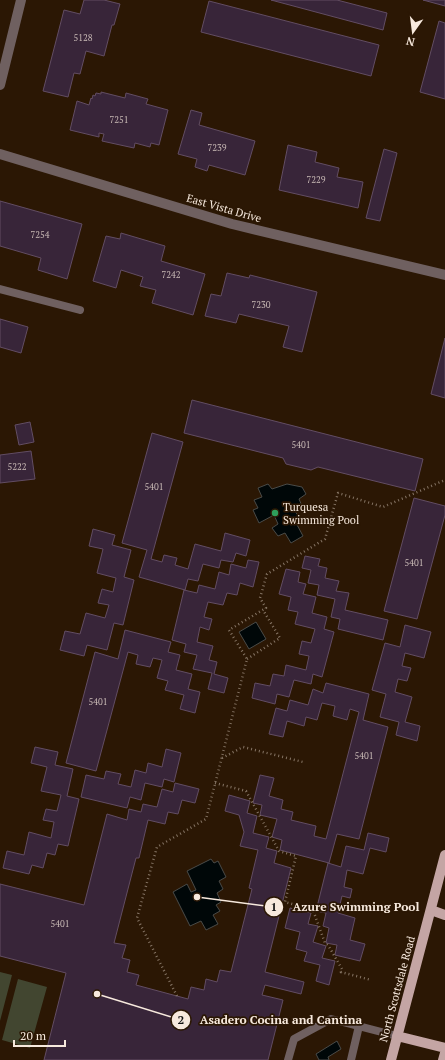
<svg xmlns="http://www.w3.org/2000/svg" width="445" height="1060" font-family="'PT Serif',serif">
  <rect width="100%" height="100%" fill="#2b1704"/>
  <path fill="#424630" d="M0,972L12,975L0,1021Z
    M18,979L47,987L30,1048L2,1040Z"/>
  <path fill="#000708" stroke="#4a4b48" d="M268,484L272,489L287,484L302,487L306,494L299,499L302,506L294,510L300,518L295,521L303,536L291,543L285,533L278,536L272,528L278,524L274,515L259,523L253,510L258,508L254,500L262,497L258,488Z
    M256,622L266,639L249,649L239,632Z
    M211,859L214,863L218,861L226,877L219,881L223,889L217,893L221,902L216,905L220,911L213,915L218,924L206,930L201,921L190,926L173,892L187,884L191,892L196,890L187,871Z
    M337,1041L341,1049L328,1057L329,1060H319L316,1054Z"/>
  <path fill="#382539" stroke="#624d63" d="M84,0H104L120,4L114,25H112L104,56L86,51L80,74L74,73L68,97L43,91L64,10L80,14Z
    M271,0H337L387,13L383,30Z
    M423,0H445V6Z
    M209,1L379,45L371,76L201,32Z
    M439,21L445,23V99L420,92Z
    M101,92L125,98L126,93L148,99L146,104L168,110L159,145L151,143L150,147L135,143L134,148L102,141L104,134L99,133V137L70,130L77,101L89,105L91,98L92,99L93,95L95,96L96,93L101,94Z
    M191,110L202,113L199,125L255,141L245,175L209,165L207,171L195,167L197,159L178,154Z
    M288,145L317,152L315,162L339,168L337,177L363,182L358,208L279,190Z
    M384,149L397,153L380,221L366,218Z
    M0,201L82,224L67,279L38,270L41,258L0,246Z
    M121,233L165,246L161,261L205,274L193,315L152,303L156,290L140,286L143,277L121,270L116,288L93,281L106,236L120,239Z
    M227,273L249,278L250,275L317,292L302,352L283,347L289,326L239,314L236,323L205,316L211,294L221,296Z
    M0,319L28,327L21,353L0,347Z
    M445,338V398L431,394Z
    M192,400L423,459L415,491L318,467L311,470L286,464L283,458L184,433Z
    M30,422L34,442L19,445L15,425Z
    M152,433L183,442L151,559L162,562L164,555L177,558L175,565L188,569L195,544L221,551L225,533L250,540L246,556L236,553L233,562L221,560L219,568L203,564L198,581L188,579L185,590L139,577L147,550L122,543Z
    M31,451L35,479L0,483V455Z
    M414,498L445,506V515L417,619L384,611Z
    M93,529L115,535L112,545L131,550L124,577L134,580L123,625L114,623L107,650L87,645L84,656L60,650L65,631L80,634L86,613L105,618L109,605L98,603L102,589L113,592L116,578L97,573L103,549L89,546Z
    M305,556L320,559L318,566L327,568L325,578L339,581L336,591L349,593L345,610L388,620L383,640L338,629L340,619L331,617L335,599L317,595L319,585L308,583L311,570L302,568Z
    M248,560L259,562L253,587L240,583L237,595L227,593L223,605L208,602L204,617L212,619L209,630L200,627L197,642L213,646L209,660L217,662L214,674L228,678L224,693L208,689L212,673L193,669L197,655L184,652L186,644L172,640L184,590L197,593L199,585L215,589L219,572L229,575L231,564L246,568Z
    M286,569L300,572L298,582L306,584L303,594L316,597L312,613L327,617L324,629L334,632L322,677L313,674L311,684L294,680L289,697L277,694L275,704L252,698L255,683L270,686L273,674L284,676L286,665L306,670L309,656L299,654L302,641L311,643L315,629L295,624L298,612L288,610L291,597L279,594Z
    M405,625L431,632L424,658L405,653L402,666L411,668L407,681L398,679L395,692L412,697L405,722L420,726L417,741L396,735L399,722L380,717L386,694L372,690L385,643L400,647Z
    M125,630L171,642L168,652L180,655L176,670L192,674L188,689L200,692L195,713L180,709L184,695L165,690L168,681L157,678L162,660L153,658L150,667L136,664L138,655L128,652L96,771L66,763L95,652L118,659Z
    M326,683L369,694L363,720L388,727L359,839L337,834L329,863L280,850L282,840L272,837L277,819L260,815L262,805L253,803L260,775L274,778L269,796L283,800L281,809L293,812L291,820L316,826L314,836L326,839L359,712L350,709L347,720L333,716L335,706L322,703L317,720L306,717L304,726L287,721L283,737L269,734L276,708L287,711L290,700L308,705L313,689L323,693Z
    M35,747L58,752L55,765L73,769L67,796L79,799L68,846L58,844L55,855L47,853L43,868L32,865L29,874L3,868L7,851L24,855L29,832L51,838L54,822L43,820L46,809L57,811L61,795L41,791L47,767L31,763Z
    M166,749L181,753L174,782L164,779L162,787L145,783L141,800L130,797L127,808L81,797L86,775L104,779L106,771L121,774L118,784L131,787L135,770L146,773L148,763L162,767Z
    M175,783L199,789L195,803L182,800L178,814L168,812L165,824L148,820L139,858H136L114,943L126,945L122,958L130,960L127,972L139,975L136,985L188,999L191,987L204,990L206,979L217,982L220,970L231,972L252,889L249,888L258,850L240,846L244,832L239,815L225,811L229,795L250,801L247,813L257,816L253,833L269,837L266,848L277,851L274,863L291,868L265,972L304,982L301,994L265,985L262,995L283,1000L268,1060H44L66,973L0,956V884L84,905L107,814L127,820L129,809L141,812L143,804L157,807L162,789L173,792Z
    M368,833L389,838L386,852L370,848L363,874L347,870L344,887L352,889L350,898L342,896L338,913L355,918L350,940L365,944L360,961L335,955L337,945L326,943L329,928L323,926L326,913L316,911L328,863L341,867L346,846L364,850Z
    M290,908L311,913L308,924L318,926L313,942L326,946L322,958L335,961L329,985L316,981L320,965L304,961L307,952L296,949L300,932L285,928Z"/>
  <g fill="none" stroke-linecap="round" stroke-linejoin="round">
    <path stroke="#867565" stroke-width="2.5" stroke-dasharray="1 3" stroke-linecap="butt" d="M247,659L280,638L263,610
      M222,758L243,747L303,762
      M215,783L246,791L279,851L296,856L285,902L313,910L325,943L328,945L342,969L341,972L371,980
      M177,996L137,918L157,847L206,819L247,659L229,630L266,608L260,598L267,574L325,539L338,493L383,507L445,480"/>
    <path stroke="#6f6060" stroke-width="8" d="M0,289L80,310
      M288,1060L294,1039L331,1019L397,1036
      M351,1060L359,1026"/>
    <path stroke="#6f6060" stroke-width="10" d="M0,85L21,0
      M0,154L232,224L445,275"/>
    <path stroke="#c4a5a4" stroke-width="10" d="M431,910L445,915
      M397,1036L445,1048
      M391,1060L445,855
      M443,1060L445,1053"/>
  </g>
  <circle fill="#2e9e5b" stroke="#2b1704" stroke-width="1.5" cx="275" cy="513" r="4"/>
  <g text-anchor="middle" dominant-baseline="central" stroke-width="3.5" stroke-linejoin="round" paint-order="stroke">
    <g font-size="9" fill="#c7b8b4">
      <text x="83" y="38">5128</text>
      <text x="119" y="120">7251</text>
      <text x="217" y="148">7239</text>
      <text x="316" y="180">7229</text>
      <text x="40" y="235">7254</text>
      <text x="171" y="275">7242</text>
      <text x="261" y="305">7230</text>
      <text x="301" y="445">5401</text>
      <text x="17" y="467">5222</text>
      <text x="154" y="487">5401</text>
      <text x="414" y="563">5401</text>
      <text x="98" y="702">5401</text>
      <text x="364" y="756">5401</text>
      <text x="60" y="924">5401</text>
    </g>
    <g font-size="11" fill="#f7e9dd" stroke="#2b1704">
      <text transform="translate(224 208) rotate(16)">East Vista Drive</text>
      <text transform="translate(397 989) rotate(-75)">North Scottsdale Road</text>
    </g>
    <g font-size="11" fill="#f7e9dd" stroke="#2b1704" text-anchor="start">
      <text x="283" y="507">Turquesa<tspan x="283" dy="13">Swimming Pool</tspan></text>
    </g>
  </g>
  <path fill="none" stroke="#f7e9dd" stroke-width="1.5" d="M197 897L274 907M97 994L181 1020"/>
  <g fill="#f7e9dd" stroke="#2b1704" stroke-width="1.5">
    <circle cx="197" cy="897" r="4"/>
    <circle cx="97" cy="994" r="4"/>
    <circle cx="274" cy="907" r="10"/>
    <circle cx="181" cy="1020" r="10"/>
  </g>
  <g font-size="12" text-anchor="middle" font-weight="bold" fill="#111">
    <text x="274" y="911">1</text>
    <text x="181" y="1024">2</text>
  </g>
  <g font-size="12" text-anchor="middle" font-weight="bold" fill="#f7e9dd" stroke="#2b1704" stroke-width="3.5" stroke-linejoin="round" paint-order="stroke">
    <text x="356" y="911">Azure Swimming Pool</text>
    <text x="281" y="1024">Asadero Cocina and Cantina</text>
  </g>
  <g transform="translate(413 32) rotate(194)" stroke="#2b1704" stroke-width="3" paint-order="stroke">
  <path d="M0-3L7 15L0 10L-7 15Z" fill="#f7e9dd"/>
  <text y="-6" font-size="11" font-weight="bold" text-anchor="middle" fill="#f7e9dd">N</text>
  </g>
  <path d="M14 1040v6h51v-6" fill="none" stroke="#f7e9dd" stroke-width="2"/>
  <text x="20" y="1040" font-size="12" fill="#f7e9dd" stroke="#2b1704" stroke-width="3" paint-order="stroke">20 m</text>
</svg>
